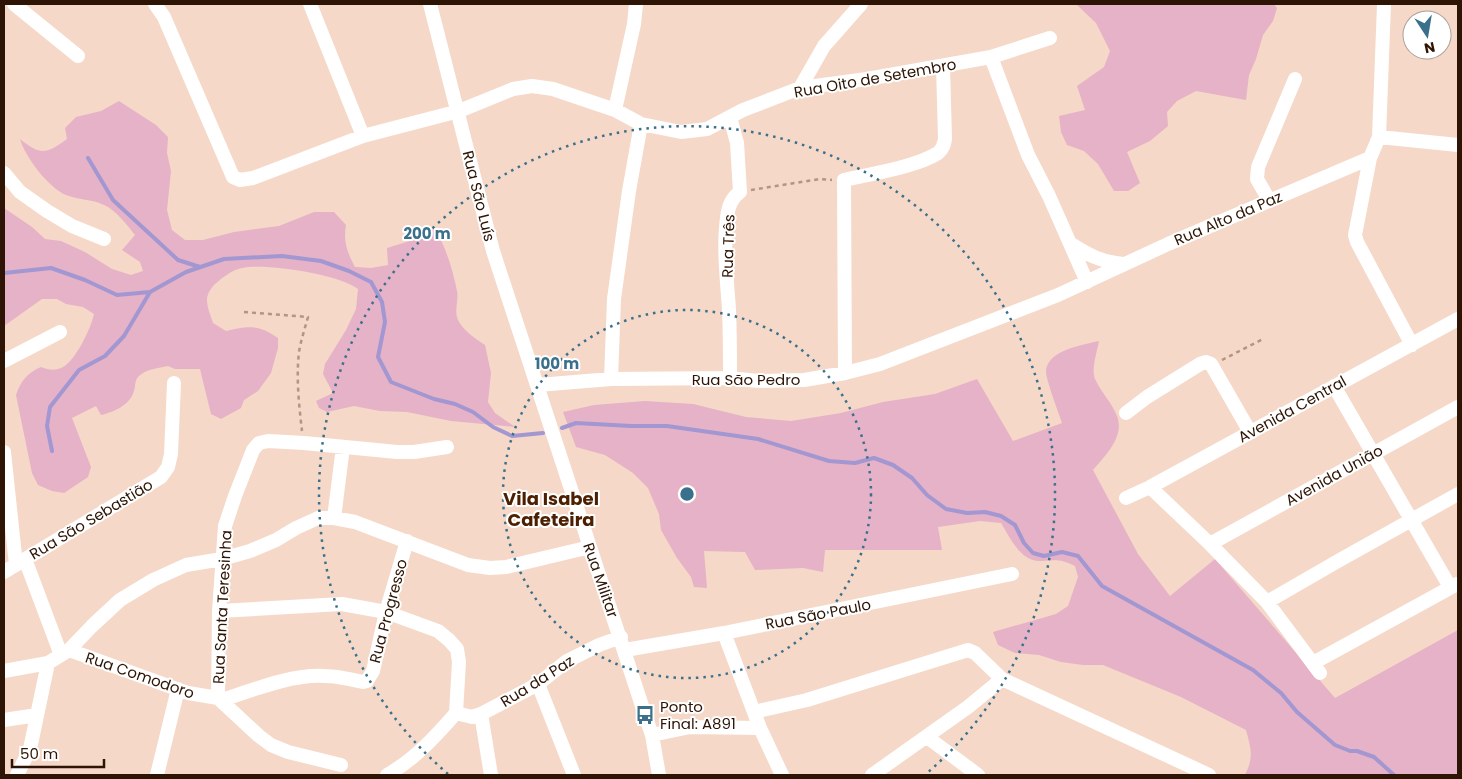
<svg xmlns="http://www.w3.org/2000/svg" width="1462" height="779" font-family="Poppins,sans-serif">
  <rect width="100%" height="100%" fill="#f5d8c7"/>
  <path fill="#e6b2c7" d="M1076,4H1274L1277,8L1273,21L1263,35L1256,59L1249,75L1246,100L1196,91L1177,101L1167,112L1168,126L1150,141L1127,152L1140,183L1128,191H1114L1098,164L1084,151L1067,145L1061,132L1059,116L1085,110L1077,86L1104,67L1110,51L1096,23Z
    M119,101L156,125L168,137L167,153L171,171L167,210L172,230L185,240H203L234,232L279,226L314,212H334L346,225C343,241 347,252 355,267L371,268L388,265L387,248L413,240L421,231L435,229C446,247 453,271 457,291C459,302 453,312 459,322C465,332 476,339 485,345L491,373L488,402L495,413L515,427L451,421L407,412L380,411L354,406L327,412L319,408L316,401L333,393L323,374L325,364L346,330L356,309L358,289C339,274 265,263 242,268C232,270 223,277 215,284C211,288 207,294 207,300C207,308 211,316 213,323L226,331C249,326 258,324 278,338V348L271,373L258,391L244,400L241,408L221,419L211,414L200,369H175L168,366C159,368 146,369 139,376C134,381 136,385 134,391C130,405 114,412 101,415L96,406L72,418L91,467L88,477L64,493L52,491L38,485L32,473L16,395C21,381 27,373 41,367C48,370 56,371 63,367C76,360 91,328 94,314L83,307L66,304L57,299H42L4,326V208L32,227L45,239L61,241L85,252L112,269L131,275L143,271L140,262L122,250L135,235C127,225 116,210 104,205C92,199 78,200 66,195C49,188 25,157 20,139C41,156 46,154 67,139L65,128L76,117L101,111Z
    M1099,341C1097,352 1091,369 1095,379C1101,392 1112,403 1117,416C1125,437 1105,456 1093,470L1138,554L1170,596L1215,559L1335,698L1458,630V775H1245C1254,757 1251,749 1246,730L1181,697L1103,665H1083L1061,662L1039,655L1015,653L998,645L993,632L1056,614L1068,606L1078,577L1075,566C1061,559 1057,560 1041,561C1021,562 1010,538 1001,523L980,521L938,527L942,550H825L823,572L803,568L755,570L745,552L704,551L707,588L694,587L691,577L677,558L661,530L659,514L648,488L633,473L605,455L576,447L563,412L594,405L645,401L693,404L746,417L791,421L841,413L883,402L935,394L977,379L1013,441L1062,423C1059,413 1045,378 1046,370C1049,350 1082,345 1099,341Z"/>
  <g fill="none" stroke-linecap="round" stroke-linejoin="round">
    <path stroke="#a297d1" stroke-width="4" d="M88,158L113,200L178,260L200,267
      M4,273L51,268L85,280L117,295L150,292L186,272L224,259L282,256L321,261L349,271L371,282L382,302L385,322L378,357L391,382L434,399L455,404L473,412L493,427L512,436L543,433
      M562,428L576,423L631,426H667L758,439L829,461L855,463L874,458L893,465L912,478L927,495L946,509L967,513L985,512L1001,516L1015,525L1024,543L1033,553L1044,556L1062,552L1078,556L1102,586L1253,670L1281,693L1297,712L1335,745L1350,751H1357L1374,757L1394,775
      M52,451L47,426L50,407L79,370L105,356L124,336L150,292"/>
    <path stroke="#b29685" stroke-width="2.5" stroke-dasharray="4 4" stroke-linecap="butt" d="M751,190L820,179L832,180
      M244,312L308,317C305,328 301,340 299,352C296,378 299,405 302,431
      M1222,360L1263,339"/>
    <path stroke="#fff" stroke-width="14" d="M14,4L78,56
      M155,4L164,17L233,177L240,180L253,178L363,136L459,111L513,89L532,86L553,89L615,110L641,124L681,132L707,129L743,110L800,88L867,79L991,57L1050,38
      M310,4L363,136
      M430,4L493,251L645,715L652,735L659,775
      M1384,4L1379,137L1370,158L1355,235L1357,242L1412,345
      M991,57L1028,155L1049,196L1087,282
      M800,88L824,46L861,4
      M615,110L634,24L636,4
      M730,117L737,143L740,192C731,198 728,207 727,218C723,246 727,281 729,309C730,332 730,355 730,378
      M1379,137L1458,145
      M4,173L20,192L47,211L72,226L104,239
      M1269,200L1257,179L1258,167L1295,79
      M1071,244C1088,255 1102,262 1123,264
      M4,361L60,332
      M845,373L844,180C870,174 916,167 938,153C943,149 944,145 945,139L943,66
      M611,379L614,299L629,191L641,124
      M538,385L611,379L730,378L758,381L804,380L845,373L880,364L1058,295L1168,244L1370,158
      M1334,386L1450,587
      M1126,413L1147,397L1200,364L1206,362L1211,364L1250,432
      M4,452L16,565
      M1150,487L1210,544L1267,602L1320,673
      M1126,498L1150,487L1458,319
      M334,518L343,447
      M1210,544L1458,407
      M25,559L61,655
      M4,572L161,477L168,467L171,454L174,383
      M1267,602L1338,561L1458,494
      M219,611L342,604L386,612L438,631L449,640L457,649L459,662L456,713
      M724,633L760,728L782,775
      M69,650L188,693L218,698L259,736L271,745L288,752L341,765
      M625,650L724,633L1012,574
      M1313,663L1457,584
      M4,671L48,663L69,650L92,626L120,600L153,580L186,565L222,559L250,551L276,540L296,528L318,518H334L355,522L468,565L490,568L506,567L590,547
      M538,684L574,775
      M218,698L219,611L225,526L235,496L253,450L259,443L268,441L304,443L397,452H414L447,447
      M222,700C252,690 293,674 324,676C337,676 350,679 363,682L367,681L373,671L386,612L407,541
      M754,712L807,700L968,650L975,653L1002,679L1209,775
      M481,714L491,775
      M4,720L37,715
      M652,735L690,727L760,728
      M927,737L978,775
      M17,775L30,749L48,663
      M157,775L178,689
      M387,775C415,759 435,737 456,713L472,717L481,714L538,684L567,661L599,645L621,637
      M872,775L968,707L1002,679"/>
  </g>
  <g fill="none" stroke="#3a708c" stroke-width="2.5" stroke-dasharray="2.5 5">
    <circle cx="687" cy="494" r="184"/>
    <path d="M448 774A368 368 0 1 1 926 774"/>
  </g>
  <defs>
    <g id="bus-bare" transform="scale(1.5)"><path d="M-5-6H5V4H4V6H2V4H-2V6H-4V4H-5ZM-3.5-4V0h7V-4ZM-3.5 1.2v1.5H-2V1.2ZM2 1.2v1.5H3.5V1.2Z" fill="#3a708c" stroke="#fff" stroke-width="2.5" paint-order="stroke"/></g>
  </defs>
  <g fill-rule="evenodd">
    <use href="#bus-bare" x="645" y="715"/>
  </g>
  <g text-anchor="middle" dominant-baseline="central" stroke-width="4" stroke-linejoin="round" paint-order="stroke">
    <g font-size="15" fill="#2d1404" stroke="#fff">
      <text transform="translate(875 78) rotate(-10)">Rua Oito de Setembro</text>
      <text transform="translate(479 196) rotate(76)">Rua São Luís</text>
      <text transform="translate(1228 218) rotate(-23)">Rua Alto da Paz</text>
      <text transform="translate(728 246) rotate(-88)">Rua Três</text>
      <text x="746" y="379">Rua São Pedro</text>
      <text transform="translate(1292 409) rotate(-29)">Avenida Central</text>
      <text transform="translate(1334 475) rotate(-29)">Avenida União</text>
      <text transform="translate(91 519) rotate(-31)">Rua São Sebastião</text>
      <text transform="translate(601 580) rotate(71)">Rua Militar</text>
      <text transform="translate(222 607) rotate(-87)">Rua Santa Teresinha</text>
      <text transform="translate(388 611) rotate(-75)">Rua Progresso</text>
      <text transform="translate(818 614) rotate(-11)">Rua São Paulo</text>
      <text transform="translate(140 675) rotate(19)">Rua Comodoro</text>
      <text transform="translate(537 681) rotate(-32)">Rua da Paz</text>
    </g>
    <g font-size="15" fill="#2d1404" stroke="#fff" text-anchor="start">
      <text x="660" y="706">Ponto<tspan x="660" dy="17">Final: A891</tspan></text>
    </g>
    <g font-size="18" font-weight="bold" fill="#4b1f00" stroke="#fff">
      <text x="551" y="498">Vila Isabel<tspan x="551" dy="21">Cafeteira</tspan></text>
    </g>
  </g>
  <circle cx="687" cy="494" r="8" fill="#3a708c" stroke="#fff" stroke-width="2.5"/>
  <g font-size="15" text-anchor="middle" font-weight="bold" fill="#3a708c" stroke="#fff" stroke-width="4" stroke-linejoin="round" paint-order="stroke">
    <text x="427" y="239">200 m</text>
    <text x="557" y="369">100 m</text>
  </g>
  <rect width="1462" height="779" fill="none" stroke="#2d1404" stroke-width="10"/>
  <g transform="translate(1427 35) rotate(168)"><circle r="24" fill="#ffffff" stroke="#aba19b"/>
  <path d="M0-4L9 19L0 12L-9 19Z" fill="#3a708c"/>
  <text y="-8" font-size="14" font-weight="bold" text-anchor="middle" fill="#2d1404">N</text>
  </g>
  <path d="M12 759v8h92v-8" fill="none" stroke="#2d1404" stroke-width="2.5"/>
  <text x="20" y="759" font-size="15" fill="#2d1404" stroke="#ffffff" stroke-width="4" paint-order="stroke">50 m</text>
</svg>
